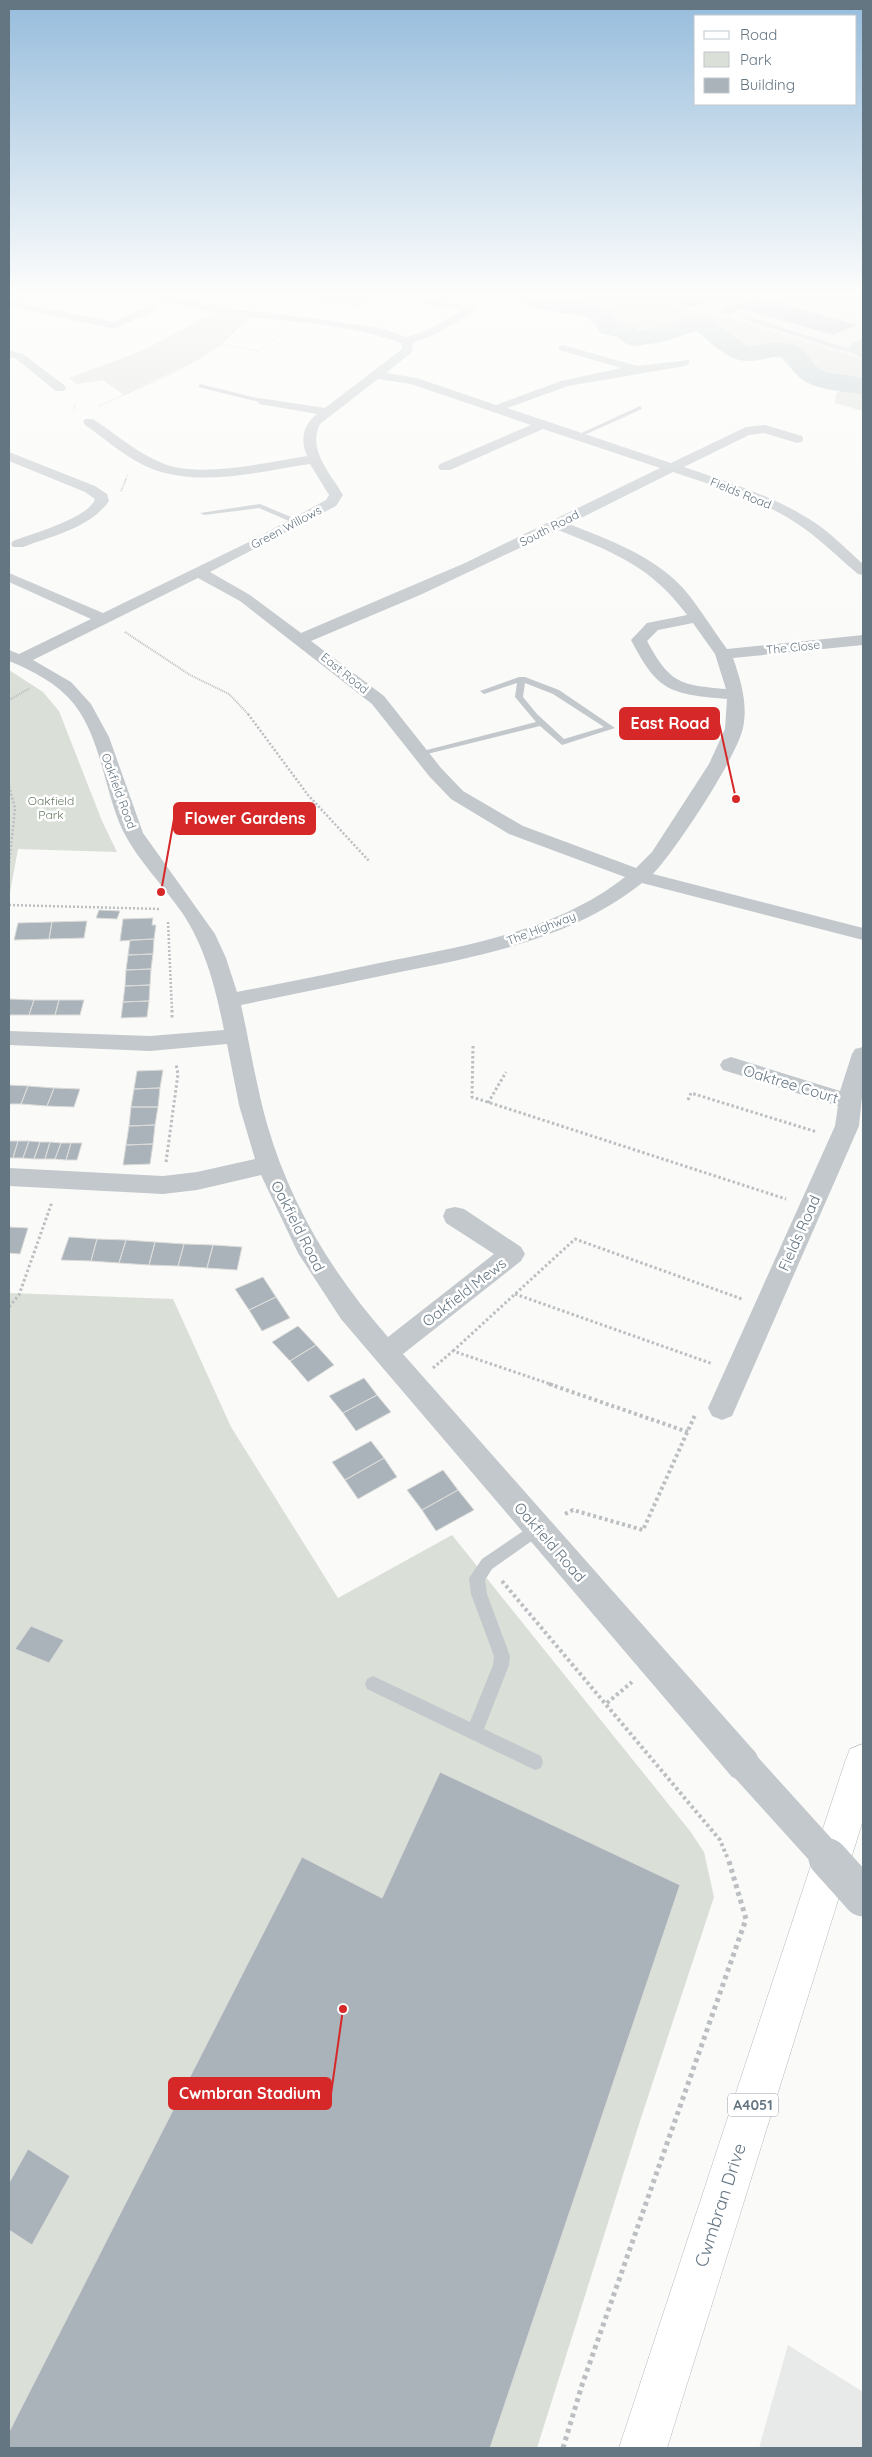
<svg xmlns="http://www.w3.org/2000/svg" width="872" height="2457" font-family="Quicksand,sans-serif">
  <rect width="100%" height="100%" fill="#fafaf8"/>
  <path fill="#e8e9e9" d="M531,295H863V388L700,323L595,309Z
    M788,2345L863,2392V2448H759Z"/>
  <path fill="#dadfd7" d="M278,295H374L357,308L337,302Z
    M511,295H620L730,318L863,360V411L835,403L836,394L841,390L796,374L780,358L731,352L703,330L693,328L642,340L605,332L590,321L589,312C562,307 536,310 511,295Z
    M216,312L250,318L221,344L195,361L124,395L103,380L77,384L69,378L141,351Z
    M9,670L43,692L59,711L102,821L117,852L18,849L9,898Z
    M9,1293L173,1299L231,1427L338,1598L452,1535L690,1831L704,1852L714,1897L640,2121L537,2448H9Z"/>
  <g fill="none" stroke-linecap="round" stroke-linejoin="round">
    <path fill="#bbc7cb" fill-rule="evenodd" d="M514,295C546,295 580,298 610,309L617,323L633,326L639,331L659,328L698,315L712,320L748,347L775,342L796,345L803,350L816,366L825,372L863,378V394C843,391 815,391 799,377C792,371 789,362 781,356C770,357 760,361 750,361C727,362 713,343 696,331L663,342L634,346L626,344L617,337L600,333L592,318C572,311 526,314 514,295Z"/>
  </g>
  <path fill="#aab3b9" stroke="#dcdcda" d="M650,295H727L693,308Z
    M831,295H863V302L861,303Z
    M757,296L858,325L833,335L741,309L729,314L719,311Z
    M99,910L120,911L117,919L96,918Z
    M153,918L152,925H156L154,939L120,941L123,919Z
    M87,921L84,938L49,939L52,922Z
    M52,922L49,939L14,940L18,923Z
    M154,939L153,954L128,955L130,940Z
    M153,954L151,969L126,970L128,955Z
    M151,969L150,985L125,986L126,970Z
    M150,985L149,1001L123,1002L125,986Z
    M9,999L34,1000L29,1015H9Z
    M34,1000H59L55,1015H29Z
    M59,1000H84L80,1015H55Z
    M149,1001L147,1017L121,1018L123,1002Z
    M163,1070L160,1088L134,1089L137,1071Z
    M9,1085L28,1086L21,1104H9Z
    M28,1086L54,1088L47,1106L21,1104Z
    M54,1088L80,1089L74,1107L47,1106Z
    M160,1088L158,1107H131L134,1089Z
    M131,1107H158L155,1125L129,1126Z
    M155,1125L153,1144L126,1145L129,1126Z
    M9,1141H18L13,1158H9Z
    M18,1141H29L23,1158H13Z
    M29,1141L40,1142L34,1159L23,1158Z
    M40,1142H50L45,1159H34Z
    M50,1142L61,1143L55,1159H45Z
    M61,1143H71L66,1160L55,1159Z
    M71,1143H82L77,1160H66Z
    M153,1144L150,1164L123,1165L126,1145Z
    M9,1227L28,1228L20,1254L9,1253Z
    M69,1237L97,1239L91,1261L61,1260Z
    M97,1239L126,1240L119,1263L91,1261Z
    M126,1240L155,1242L149,1265L119,1263Z
    M155,1242L184,1244L178,1266L149,1265Z
    M184,1244L213,1245L207,1268L178,1266Z
    M213,1245L242,1247L237,1270L207,1268Z
    M263,1277L276,1297L249,1310L235,1289Z
    M276,1297L290,1318L262,1331L249,1310Z
    M298,1326L316,1345L290,1361L272,1342Z
    M316,1345L334,1365L308,1382L290,1361Z
    M364,1378L377,1395L343,1413L329,1396Z
    M377,1395L391,1412L356,1431L343,1413Z
    M371,1441L384,1458L345,1480L332,1462Z
    M384,1458L397,1477L358,1499L345,1480Z
    M443,1470L458,1490L422,1510L407,1490Z
    M458,1490L474,1510L436,1531L422,1510Z
    M31,1626L64,1640L49,1663L15,1649Z
    M440,1772L680,1885L490,2448H9V2432L302,1857L382,1898Z
    M28,2149L70,2176L32,2245L9,2230V2183Z"/>
  <g fill="none" stroke-linecap="round" stroke-linejoin="round">
    <g stroke="#b5babe" stroke-width="1">
      <path id="primary" d="M863,1744V1820L667,2448H619L845,1762L850,1749Z"/>
    </g>
    <path stroke="#bbbfc2" stroke-width="1" stroke-dasharray="1 1" stroke-linecap="butt" d="M221,344L258,351L281,335
      M99,406C140,387 205,364 235,331
      M74,410L75,403
      M125,481L128,474"/>
    <path stroke="#bbbfc2" stroke-width="2" stroke-dasharray="1 1" stroke-linecap="butt" d="M121,491L126,479
      M125,632L190,675L229,694L249,715
      M9,700L30,688"/>
    <path stroke="#bbbfc2" stroke-width="2.5" stroke-dasharray="2 2" stroke-linecap="butt" d="M248,714L308,795L370,862
      M9,786L15,808L9,865
      M9,905L161,909
      M168,922L172,1011"/>
    <path stroke="#bbbfc2" stroke-width="3" stroke-dasharray="2.5 2.5" stroke-linecap="butt" d="M172,1010V1020
      M473,1046L472,1097L786,1199
      M688,1100L691,1093L817,1132
      M488,1103L506,1072
      M166,1162L178,1074L176,1064
      M515,1294L713,1364
      M9,1307L19,1295L52,1202
      M453,1351L575,1239L742,1299
      M433,1368L453,1351L553,1385"/>
    <path stroke="#bbbfc2" stroke-width="4" stroke-dasharray="3 3" stroke-linecap="butt" d="M549,1384L688,1432
      M565,1514L573,1510L643,1530L695,1415
      M502,1581L720,1840L728,1859
      M607,1703L632,1682"/>
    <path stroke="#bbbfc2" stroke-width="5" stroke-dasharray="4 4" stroke-linecap="butt" d="M563,2448L582,2385L746,1919L728,1858"/>
    <path fill="#c3c8cc" fill-rule="evenodd" d="M742,315L843,347L857,350L854,352L840,350L740,318Z
      M200,384L265,400L266,401L263,403L198,387Z
      M640,406L642,409L580,437L575,436Z
      M260,504L303,522L296,524L259,508L204,515L200,513Z
      M519,677H525L559,690L615,728L562,745L540,726L419,756V752L536,722L515,697L517,683L484,694L480,691ZM525,683L553,694L604,727L564,739L537,714L523,697Z
      M538,1521L543,1523L545,1528L543,1533L492,1569L485,1580L487,1594L510,1656L509,1665L484,1729L541,1756L543,1762L541,1768L535,1770L367,1689L365,1684L367,1679L373,1676L470,1722L493,1665L494,1656L471,1594L469,1578L482,1559Z"/>
    <path fill="#c3c8cc" fill-rule="evenodd" d="M150,295H169L244,311L267,312L380,328L407,337L428,330L462,310L425,304V300L477,306V310L436,334L413,343L412,352L386,373L417,378L496,405L561,381L621,368L559,350V346L563,345L637,366L689,360V364L685,366L568,386L507,408L671,463L746,427L765,425L802,436L803,439L802,442L797,443L764,433L749,435L684,467C728,482 774,496 814,522C831,533 847,550 863,564V575L858,574C840,559 823,542 805,529C767,501 717,487 673,472L569,524C609,540 652,555 682,587C699,606 712,629 727,649L863,635V645L733,658C741,681 748,704 743,728C736,759 675,851 653,874L863,928V940L642,883C573,938 485,955 400,972C347,983 294,994 241,1005C250,1045 256,1085 267,1124C290,1204 333,1275 388,1337L494,1254L446,1223L443,1216L446,1209L455,1207L464,1209L521,1247L525,1254L521,1261L403,1354L756,1753L761,1765L756,1777L744,1782L732,1777L341,1319L298,1253L261,1175L197,1190L163,1194L9,1186V1168L163,1176L197,1172L255,1159L239,1105L227,1044L150,1051L9,1045V1031L150,1036L224,1030C216,990 206,949 183,914C164,886 138,861 123,831C104,791 102,740 74,704C57,683 33,671 9,661V650L19,654L91,619L9,582V573L103,613L251,541L326,500L329,495L310,464C261,471 204,487 155,470C129,461 107,440 85,425L83,422L85,419H93C116,434 137,453 162,463C198,479 268,462 307,456C300,439 303,425 317,414L259,404L257,401L259,398L325,408L402,349L401,343C353,325 297,322 246,317C216,315 185,305 155,298ZM378,379L411,384L531,425L440,464L438,467L440,470H450L543,429L660,468L465,563L301,633L250,595L210,572L336,506L343,495C331,474 307,450 320,424ZM558,530C613,552 651,566 687,615L647,623L631,640C658,692 670,694 727,699L725,729L709,764L652,852L636,868L523,826L463,791L441,768L384,696L311,641L420,595ZM198,578L240,601L372,704L429,776L451,799L509,834L625,877C559,929 474,944 394,960C342,971 290,982 237,992L226,958L215,934L143,833L109,737L91,704L71,682L33,660ZM693,623L715,654L726,689C679,685 670,683 647,641L658,630Z
      M9,300L113,322L146,308H154L155,310L114,329L9,306Z
      M863,338V346L860,349L863,351V359L848,350L851,344Z
      M9,350L23,354L64,385L66,388L64,391H56L15,358L9,357Z
      M9,452L95,486L107,494L109,501C90,528 52,536 23,547H13L11,544L13,541C31,534 89,518 95,499L85,492L9,461Z
      M863,1047V1087L859,1126L732,1416L722,1420L712,1416L708,1408L835,1126L838,1106L723,1070L720,1065L723,1060L731,1057L840,1091L852,1054L855,1049Z"/>
    <use href="#primary" fill="#fff" fill-rule="evenodd"/>
    <path stroke="#c3c8cc" stroke-width="31" d="M744,1765L829,1859"/>
    <path stroke="#c3c8cc" stroke-width="39" d="M828,1858L863,1897"/>
  </g>
  <linearGradient id="sky" x2="0" y2="1"><stop stop-color="#96bcdc"/><stop offset="0.46" stop-color="#fdfdfc"/><stop offset="1" stop-color="#fdfdfc" stop-opacity="0"/></linearGradient>
  <rect width="872" height="639" fill="url(#sky)"/>
  <g text-anchor="middle" dominant-baseline="central" stroke-width="5" stroke-linejoin="round" paint-order="stroke">
    <g font-size="12" fill="#657683" stroke="#fff">
      <text transform="translate(741 493) rotate(22)">Fields Road</text>
      <text transform="translate(286 527) rotate(-28)">Green Willows</text>
      <text transform="translate(549 528) rotate(-27)">South Road</text>
      <text transform="translate(793 647) rotate(-6)">The Close</text>
      <text transform="translate(345 673) rotate(39)">East Road</text>
      <text transform="translate(119 791) rotate(70)">Oakfield Road</text>
      <text transform="translate(541 928) rotate(-21)">The Highway</text>
    </g>
    <g font-size="12" fill="#687a64" stroke="#fff">
      <text x="51" y="800">Oakfield<tspan x="51" dy="14">Park</tspan></text>
    </g>
    <rect fill="#fff" stroke="#939fa8" stroke-width="1" x="728" y="2093.5" width="50" height="23" rx="4"/>
    <g font-size="14" font-weight="bold" fill="#657683">
      <text x="753" y="2105">A4051</text>
    </g>
    <g font-size="15" fill="#657683" stroke="#fff">
      <text transform="translate(791 1084) rotate(17)">Oaktree Court</text>
      <text transform="translate(298 1226) rotate(63)">Oakfield Road</text>
      <text transform="translate(799 1233) rotate(-66)">Fields Road</text>
      <text transform="translate(464 1292) rotate(-38)">Oakfield Mews</text>
      <text transform="translate(550 1542) rotate(49)">Oakfield Road</text>
    </g>
    <g font-size="18" fill="#657683" stroke="#fff">
      <text transform="translate(720 2205) rotate(-72)">Cwmbran Drive</text>
    </g>
  </g>
  <path fill="none" stroke="#d62828" stroke-width="2" d="M736 799L719 723M161 892L174 819M343 2009L331 2094"/>
  <g fill="#d62828" stroke="#fff" stroke-width="2">
    <circle cx="736" cy="799" r="5"/>
    <circle cx="161" cy="892" r="5"/>
    <circle cx="343" cy="2009" r="5"/>
  </g>
  <g fill="#d62828" stroke="#d62828" stroke-width="2">
    <rect x="620" y="708" width="99" height="31" rx="5"/>
    <rect x="174" y="803" width="141" height="31" rx="5"/>
    <rect x="169" y="2078" width="162" height="31" rx="5"/>
  </g>
  <g font-size="16" text-anchor="middle" font-weight="bold" fill="#fff">
    <text x="670" y="729">East Road</text>
    <text x="245" y="824">Flower Gardens</text>
    <text x="250" y="2099">Cwmbran Stadium</text>
  </g>
  <rect width="872" height="2457" fill="none" stroke="#657683" stroke-width="20"/>
  <rect x="694" y="15" width="162" height="90" fill="#ffffff" stroke="#c1c8cd"/>
  <rect x="704" y="31" width="25" height="8" fill="#ffffff" stroke="#c1c8cd"/>
  <text x="740" y="40" font-size="15" fill="#657683">Road</text>
  <rect x="704" y="52" width="25" height="15" fill="#dadfd7" stroke="#c1c8cd"/>
  <text x="740" y="65" font-size="15" fill="#657683">Park</text>
  <rect x="704" y="78" width="25" height="15" fill="#aab3b9" stroke="#c1c8cd"/>
  <text x="740" y="90" font-size="15" fill="#657683">Building</text>
</svg>
